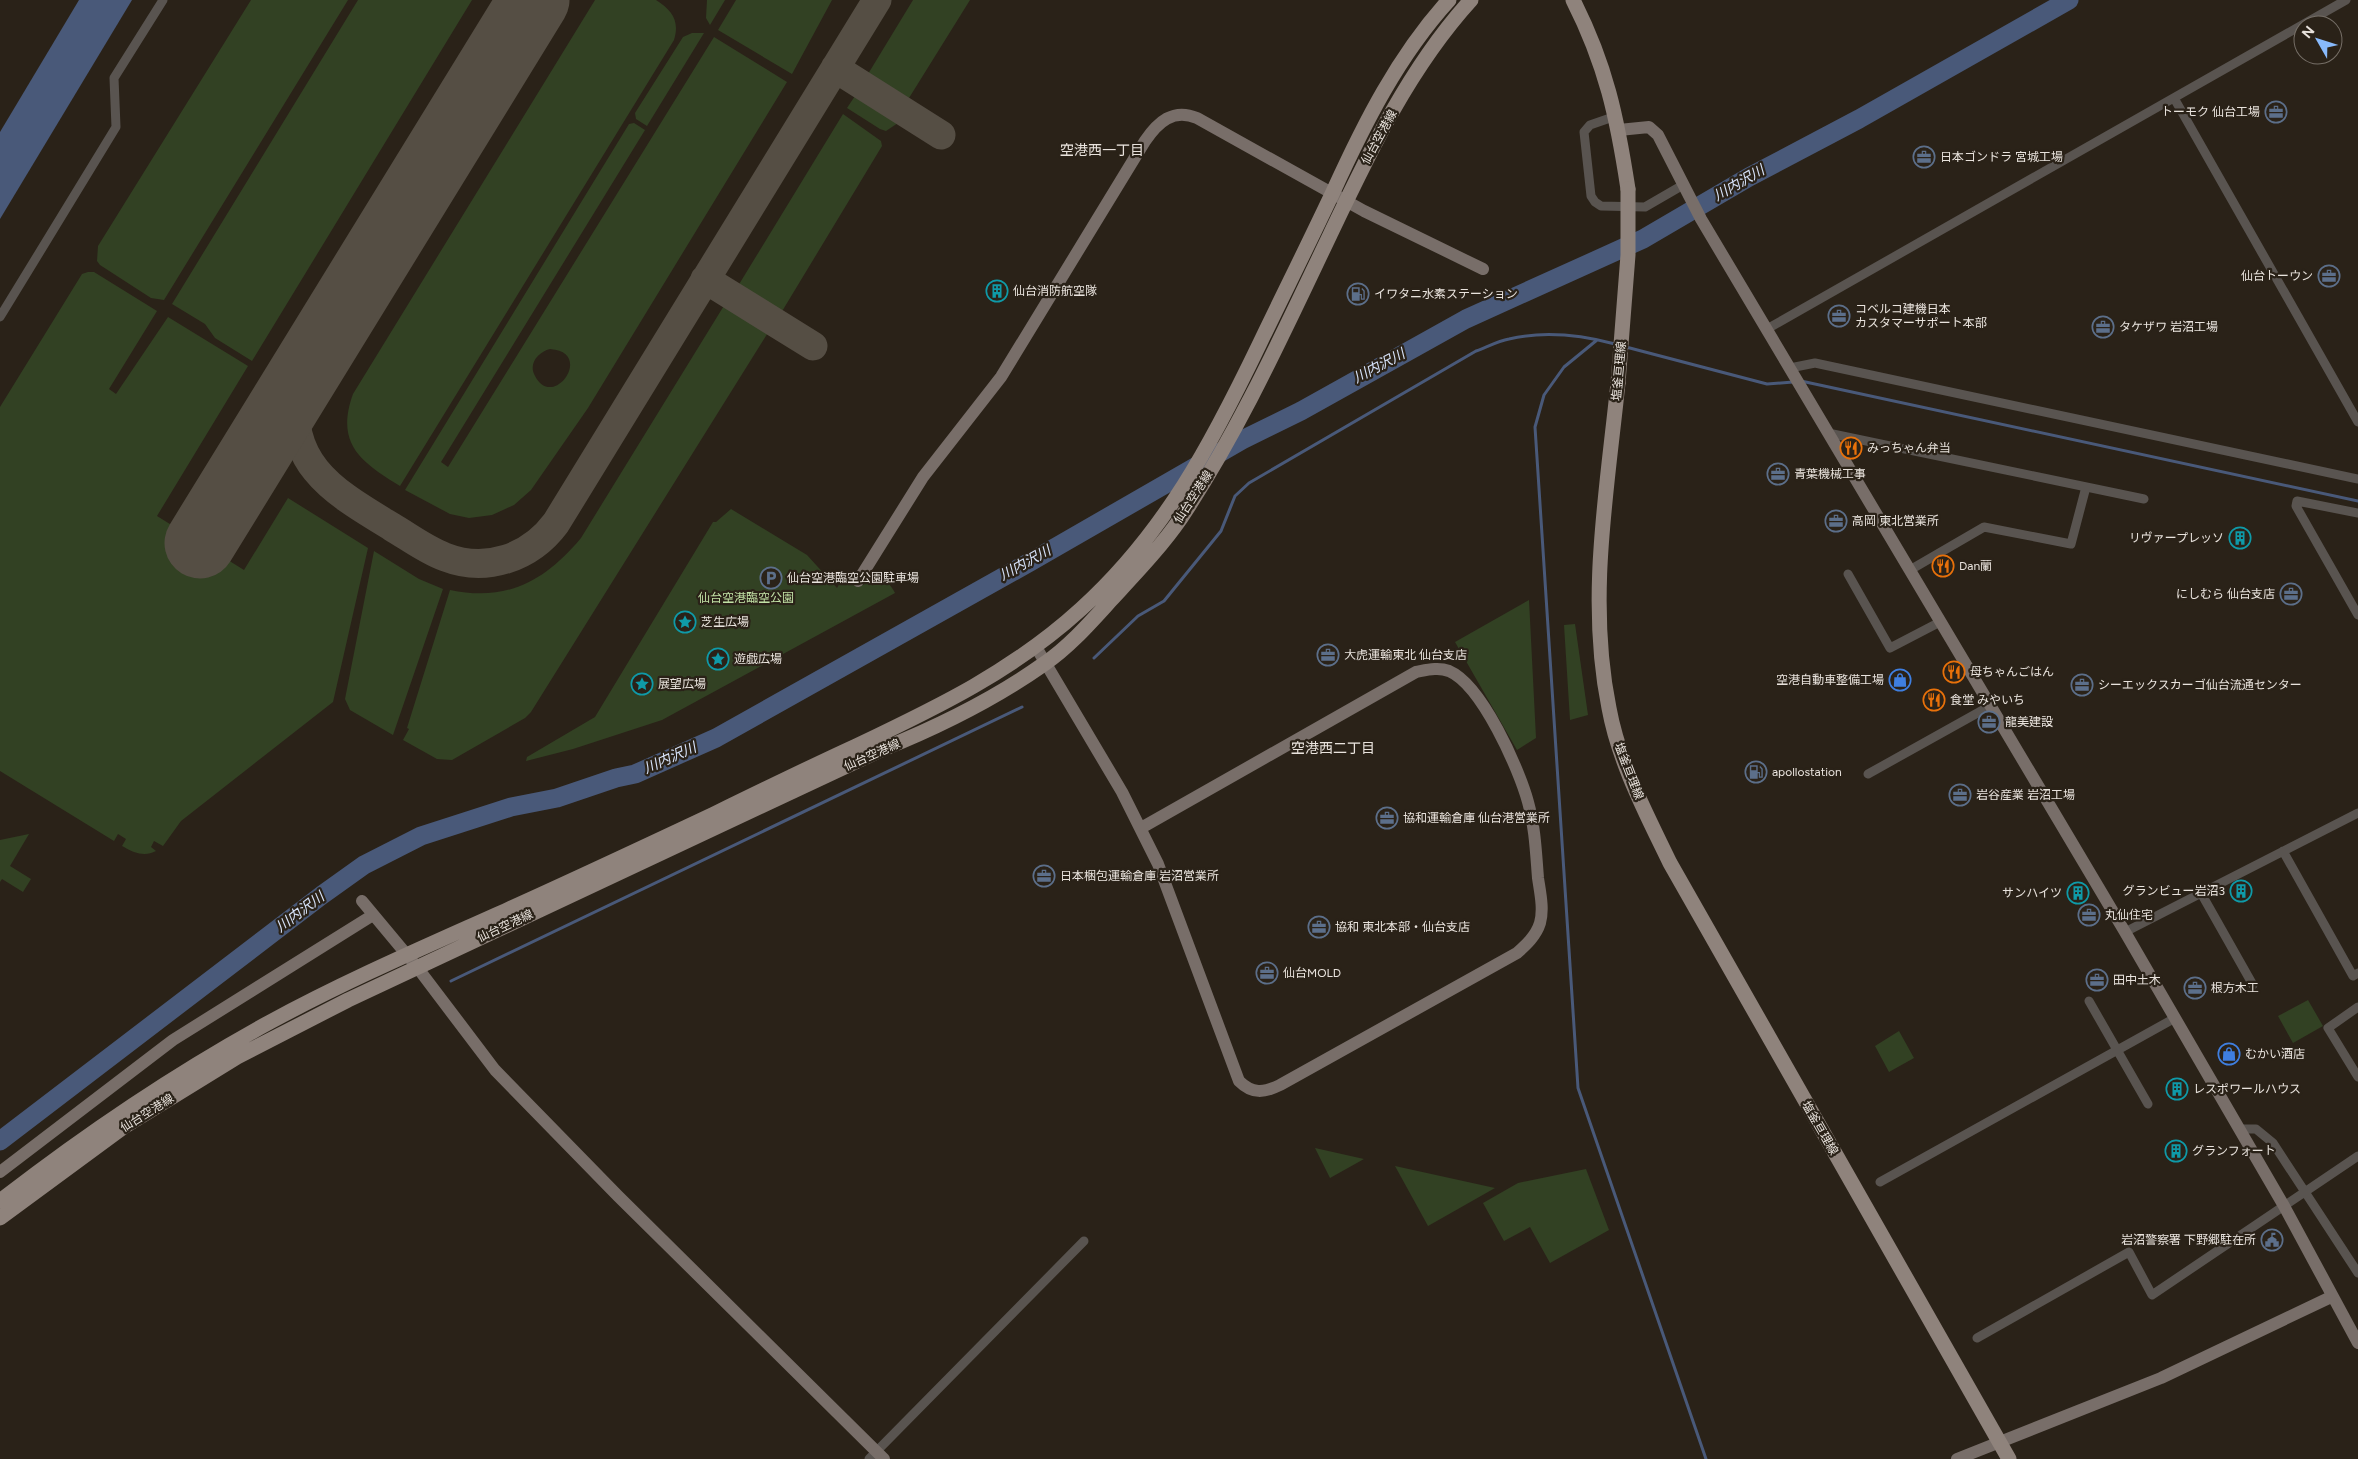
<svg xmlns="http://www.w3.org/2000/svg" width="2358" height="1459" font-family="Figtree,'Noto Sans JP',sans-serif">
  <rect width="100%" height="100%" fill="#2a2218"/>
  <path fill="#324123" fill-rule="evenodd" d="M251,0H348L164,300L151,298L100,265L97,261L98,246Z
    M358,0H472L252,361L215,338L205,324L172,304Z
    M595,0H656C672,10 680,21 674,40L400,486C361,462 335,444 353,394Z
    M707,0H725L710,25L706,18Z
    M736,0H832L792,74L718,30Z
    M913,0H970L909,98L868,74Z
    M692,33H704L647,126L636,119L635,113L683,37Z
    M714,37L787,82L588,408L531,490L514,505L492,515L469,518L450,514L405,490L629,124L634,123L645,130L441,462L448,467ZM550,349C595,352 553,411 535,376C528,364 538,352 550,349Z
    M855,96L898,123L886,131L880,129L847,108Z
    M843,114L881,141L882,146L781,313L738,286Z
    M88,272H94L157,311L109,389L116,394L168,317L248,366L157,516L244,570L288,498L368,548L333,702L181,821L163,846L154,841L151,847L156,851C145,857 134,853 124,847L122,846L126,839L118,834L114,841L0,771V407L82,274Z
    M725,304L769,331L531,712L525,718L452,760L437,759L403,740L409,729L407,728L450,590C507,602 545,581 581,538Z
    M731,509L807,555L837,588L845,574L863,585C876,573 888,579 895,593L662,720L573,749L526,761L527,757L595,717L713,522H716Z
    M374,551L419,579L443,589L393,735L350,710L345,699Z
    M1529,600L1536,738L1517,750L1455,642Z
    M1575,624L1588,715L1570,720L1564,625Z
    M29,834L10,866L31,879L23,892L2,879L0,882V840Z
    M2308,1000L2323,1026L2293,1043L2278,1016Z
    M1899,1031L1914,1058L1889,1072L1875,1046Z
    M1315,1148L1364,1159L1330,1178Z
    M1395,1166L1495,1188L1428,1226Z
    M1586,1169L1609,1230L1550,1263L1530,1227L1504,1241L1483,1203L1518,1183Z"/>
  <path fill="#495979" d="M79,0H132L0,219V132Z"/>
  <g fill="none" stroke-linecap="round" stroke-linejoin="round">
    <path stroke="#495979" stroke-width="3" d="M1597,340L1564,367L1544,395L1535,427L1578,1088L1706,1459
      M1626,347L1767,384L1793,382
      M1801,381L2358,501
      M1094,658L1138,616L1164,601L1221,531L1235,496L1249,483L1476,351C1487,347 1498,341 1509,339C1543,331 1581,335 1615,344
      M451,981L1022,707"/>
    <path stroke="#495979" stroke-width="19" d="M0,1141L322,895L364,865L421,836L511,807L557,798L616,778L635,774L716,738L1030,562L1242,440L1301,411L1466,319L1643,239L1749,177L1859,119L2069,0"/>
    <path stroke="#554e44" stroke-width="29" d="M835,68L941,135
      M705,279L813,346
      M297,385C285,465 333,491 392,527C409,537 426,550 445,557C486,573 530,558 556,523L877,0"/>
    <path stroke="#554e44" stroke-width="71" d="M200,543L534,0"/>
    <path stroke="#595450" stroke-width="9" d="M2174,98L2358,422
      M1616,116L1590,125L1584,132L1591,196L1595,202L1601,206L1645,207L1683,185
      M0,317L116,127L114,78L163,0
      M1767,329L2346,0
      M1790,368L1815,363L2358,479
      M1828,433L2144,499
      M2358,513L2297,501L2296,506L2358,615
      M1910,570L1984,527L2071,544L2086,487
      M1848,574L1890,648L1940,622
      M1868,774L1990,706
      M2283,851L2353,976L2358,973
      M2201,893L2253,985
      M2125,932L2358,813
      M2089,1001L2148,1104
      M2358,1007L2328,1028L2358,1077
      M2239,1129H2256L2273,1143L2358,1273
      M1880,1182L2175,1018
      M1977,1338L2129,1252L2152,1295L2358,1156
      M869,1459L1084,1241"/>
    <path stroke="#786e69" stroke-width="12" d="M1619,130L1649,127L1658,135L1701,219L2125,932L2284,1206L2358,1343
      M858,581L923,477L1001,377L1145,141C1158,122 1173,108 1197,118L1364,211L1483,269
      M1036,647L1122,792L1158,864L1239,1081C1252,1094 1264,1093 1280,1085L1517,953C1526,945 1536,936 1540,923C1544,909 1540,892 1538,878C1536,853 1535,827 1528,802C1519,769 1482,685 1449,671C1438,667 1427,670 1416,672L1141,828
      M362,901L417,967L495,1070L618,1196L884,1459
      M0,1172L173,1040L373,915
      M1957,1459L2161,1378L2331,1297"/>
    <path stroke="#8f837c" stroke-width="15" d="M1573,0C1606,65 1617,117 1628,189
      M1618,383C1607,491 1587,600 1609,708C1619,763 1646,813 1670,863L2009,1459
      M0,1201C85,1135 175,1074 270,1022C347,980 429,945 509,909C578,878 646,846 714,814C761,791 808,768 856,746C938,707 1013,671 1081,609C1165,533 1212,443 1260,343C1284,293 1309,243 1333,192C1364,124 1398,56 1449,0
      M0,1218L125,1126L237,1057L348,1000L883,749C940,726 993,700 1044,664C1069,647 1090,623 1111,600C1135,574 1161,547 1181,518C1240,429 1284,331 1330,235C1369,153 1409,68 1471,0"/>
    <path stroke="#8f837c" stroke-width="15" d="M1618,383L1628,255V189"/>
  </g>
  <defs>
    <g id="office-ring" transform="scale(1.125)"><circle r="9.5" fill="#2a2218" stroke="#5c6f8a" stroke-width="1.5"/><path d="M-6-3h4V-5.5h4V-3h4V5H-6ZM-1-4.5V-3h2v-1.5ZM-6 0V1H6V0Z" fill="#5c6f8a"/></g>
    <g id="building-ring" transform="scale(1.125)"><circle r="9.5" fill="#2a2218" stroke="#0f9aa8" stroke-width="1.5"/><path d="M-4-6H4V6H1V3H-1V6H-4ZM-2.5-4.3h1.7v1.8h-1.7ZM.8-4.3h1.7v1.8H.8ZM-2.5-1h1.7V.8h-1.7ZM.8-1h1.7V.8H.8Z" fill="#0f9aa8"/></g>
    <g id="fuel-ring" transform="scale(1.125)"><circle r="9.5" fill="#2a2218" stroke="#5c6f8a" stroke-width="1.5"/><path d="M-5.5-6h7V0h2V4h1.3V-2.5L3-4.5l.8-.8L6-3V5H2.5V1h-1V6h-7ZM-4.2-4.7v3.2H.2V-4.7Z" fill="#5c6f8a"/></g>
    <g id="restaurant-ring" transform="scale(1.125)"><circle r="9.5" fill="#2a2218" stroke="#e8710a" stroke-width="1.5"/><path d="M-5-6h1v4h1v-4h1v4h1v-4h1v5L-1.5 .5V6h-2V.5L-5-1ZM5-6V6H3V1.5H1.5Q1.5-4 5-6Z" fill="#e8710a"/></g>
    <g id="parking-ring" transform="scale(1.125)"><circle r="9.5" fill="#2a2218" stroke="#5c6f8a" stroke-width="1.5"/><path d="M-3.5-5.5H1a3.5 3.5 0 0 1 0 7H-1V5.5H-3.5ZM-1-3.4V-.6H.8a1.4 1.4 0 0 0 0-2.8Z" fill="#5c6f8a"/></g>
    <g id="sight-ring" transform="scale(1.125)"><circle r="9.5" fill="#2a2218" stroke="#0f9aa8" stroke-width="1.5"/><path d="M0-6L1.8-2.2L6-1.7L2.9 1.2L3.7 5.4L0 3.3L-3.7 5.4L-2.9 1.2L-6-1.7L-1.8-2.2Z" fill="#0f9aa8"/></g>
    <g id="shop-ring" transform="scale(1.125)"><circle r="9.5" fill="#2a2218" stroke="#3f7fe0" stroke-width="1.5"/><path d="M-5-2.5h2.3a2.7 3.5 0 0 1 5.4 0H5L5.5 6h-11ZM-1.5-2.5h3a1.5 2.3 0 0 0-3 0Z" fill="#3f7fe0"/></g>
    <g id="civic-ring" transform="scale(1.125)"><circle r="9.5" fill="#2a2218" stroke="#5c6f8a" stroke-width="1.5"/><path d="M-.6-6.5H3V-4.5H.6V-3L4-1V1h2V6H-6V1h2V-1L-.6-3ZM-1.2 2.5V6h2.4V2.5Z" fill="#5c6f8a"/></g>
  </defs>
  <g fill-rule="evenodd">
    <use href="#office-ring" x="2276" y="112"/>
    <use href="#office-ring" x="1924" y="157"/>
    <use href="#office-ring" x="2329" y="276"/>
    <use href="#building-ring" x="997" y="291"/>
    <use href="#fuel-ring" x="1358" y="294"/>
    <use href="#office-ring" x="1839" y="316"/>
    <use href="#office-ring" x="2103" y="327"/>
    <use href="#restaurant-ring" x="1851" y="448"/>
    <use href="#office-ring" x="1778" y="474"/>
    <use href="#office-ring" x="1836" y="521"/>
    <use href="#building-ring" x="2240" y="538"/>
    <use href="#restaurant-ring" x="1943" y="566"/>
    <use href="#parking-ring" x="771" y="578"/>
    <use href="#office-ring" x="2291" y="594"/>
    <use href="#sight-ring" x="685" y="622"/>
    <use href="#office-ring" x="1328" y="655"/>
    <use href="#sight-ring" x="718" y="659"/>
    <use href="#restaurant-ring" x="1954" y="672"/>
    <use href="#shop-ring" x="1900" y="680"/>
    <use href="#sight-ring" x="642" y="684"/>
    <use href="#office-ring" x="2082" y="685"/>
    <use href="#restaurant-ring" x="1934" y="700"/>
    <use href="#office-ring" x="1989" y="722"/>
    <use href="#fuel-ring" x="1756" y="772"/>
    <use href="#office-ring" x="1960" y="795"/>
    <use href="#office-ring" x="1387" y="818"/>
    <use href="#office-ring" x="1044" y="876"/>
    <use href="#building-ring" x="2241" y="891"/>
    <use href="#building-ring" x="2078" y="893"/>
    <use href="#office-ring" x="2089" y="915"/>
    <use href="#office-ring" x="1319" y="927"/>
    <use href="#office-ring" x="1267" y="973"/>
    <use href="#office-ring" x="2097" y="980"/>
    <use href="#office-ring" x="2195" y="988"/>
    <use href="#shop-ring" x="2229" y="1054"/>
    <use href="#building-ring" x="2177" y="1089"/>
    <use href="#building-ring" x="2176" y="1151"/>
    <use href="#civic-ring" x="2272" y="1240"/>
  </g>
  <g text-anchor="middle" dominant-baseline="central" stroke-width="4.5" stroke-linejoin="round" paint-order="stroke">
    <g font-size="12" fill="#e9e3dd" stroke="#2a2218" text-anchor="start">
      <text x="2260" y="112" text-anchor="end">トーモク 仙台工場</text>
      <text x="1940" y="157">日本ゴンドラ 宮城工場</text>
      <text x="2313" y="276" text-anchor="end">仙台トーウン</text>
      <text x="1013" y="291">仙台消防航空隊</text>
      <text x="1374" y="294">イワタニ水素ステーション</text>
      <text x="1855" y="309">コベルコ建機日本<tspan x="1855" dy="14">カスタマーサポート本部</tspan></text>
      <text x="2119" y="327">タケザワ 岩沼工場</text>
      <text x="1867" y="448">みっちゃん弁当</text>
      <text x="1794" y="474">青葉機械工事</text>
      <text x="1852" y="521">高岡 東北営業所</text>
      <text x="2224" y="538" text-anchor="end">リヴァープレッソ</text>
      <text x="1959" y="566">Dan蘭</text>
      <text x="787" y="578">仙台空港臨空公園駐車場</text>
      <text x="2275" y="594" text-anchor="end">にしむら 仙台支店</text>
      <text x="701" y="622">芝生広場</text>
      <text x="1344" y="655">大虎運輸東北 仙台支店</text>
      <text x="734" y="659">遊戯広場</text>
      <text x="1970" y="672">母ちゃんごはん</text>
      <text x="1884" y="680" text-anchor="end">空港自動車整備工場</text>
      <text x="658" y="684">展望広場</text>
      <text x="2098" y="685">シーエックスカーゴ仙台流通センター</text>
      <text x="1950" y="700">食堂 みやいち</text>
      <text x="2005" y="722">龍美建設</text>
      <text x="1772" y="772">apollostation</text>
      <text x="1976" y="795">岩谷産業 岩沼工場</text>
      <text x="1403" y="818">協和運輸倉庫 仙台港営業所</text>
      <text x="1060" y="876">日本梱包運輸倉庫 岩沼営業所</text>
      <text x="2225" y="891" text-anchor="end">グランビュー岩沼3</text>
      <text x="2062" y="893" text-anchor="end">サンハイツ</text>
      <text x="2105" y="915">丸仙住宅</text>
      <text x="1335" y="927">協和 東北本部・仙台支店</text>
      <text x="1283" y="973">仙台MOLD</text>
      <text x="2113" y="980">田中土木</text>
      <text x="2211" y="988">根方木工</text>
      <text x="2245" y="1054">むかい酒店</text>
      <text x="2193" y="1089">レスポワールハウス</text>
      <text x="2192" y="1151">グランフォート</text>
      <text x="2256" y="1240" text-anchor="end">岩沼警察署 下野郷駐在所</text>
    </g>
    <g font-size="12" fill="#e9e3dd" stroke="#2a2218">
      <text transform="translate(1379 137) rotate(-61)">仙台空港線</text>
      <text transform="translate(1619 371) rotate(-85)">塩釜亘理線</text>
      <text transform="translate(1193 497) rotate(-57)">仙台空港線</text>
      <text transform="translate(872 755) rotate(-24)">仙台空港線</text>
      <text transform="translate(1629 771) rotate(69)">塩釜亘理線</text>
      <text transform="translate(505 926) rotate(-25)">仙台空港線</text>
      <text transform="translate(147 1113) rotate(-32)">仙台空港線</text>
      <text transform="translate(1820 1128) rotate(60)">塩釜亘理線</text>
    </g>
    <g font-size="12" fill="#c1e1a5" stroke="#2a2218">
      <text x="746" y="598">仙台空港臨空公園</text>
    </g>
    <g font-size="14" fill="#e9e3dd" stroke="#2a2218">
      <text x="1102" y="150">空港西一丁目</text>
      <text x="1333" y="748">空港西二丁目</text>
    </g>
    <g font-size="14" font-style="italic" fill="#d9e5fc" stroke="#2a2218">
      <text transform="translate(1739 183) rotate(-30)">川内沢川</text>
      <text transform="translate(1379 366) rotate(-28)">川内沢川</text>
      <text transform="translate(1025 563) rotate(-29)">川内沢川</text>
      <text transform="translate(670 758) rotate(-24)">川内沢川</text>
      <text transform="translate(300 912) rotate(-37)">川内沢川</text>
    </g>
  </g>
  <g transform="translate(2318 40) rotate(309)"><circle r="24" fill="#2a2218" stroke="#766f67"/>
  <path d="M0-4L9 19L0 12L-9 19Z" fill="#88bafc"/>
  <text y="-8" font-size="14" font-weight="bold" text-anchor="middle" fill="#e9e3dd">N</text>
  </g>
</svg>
